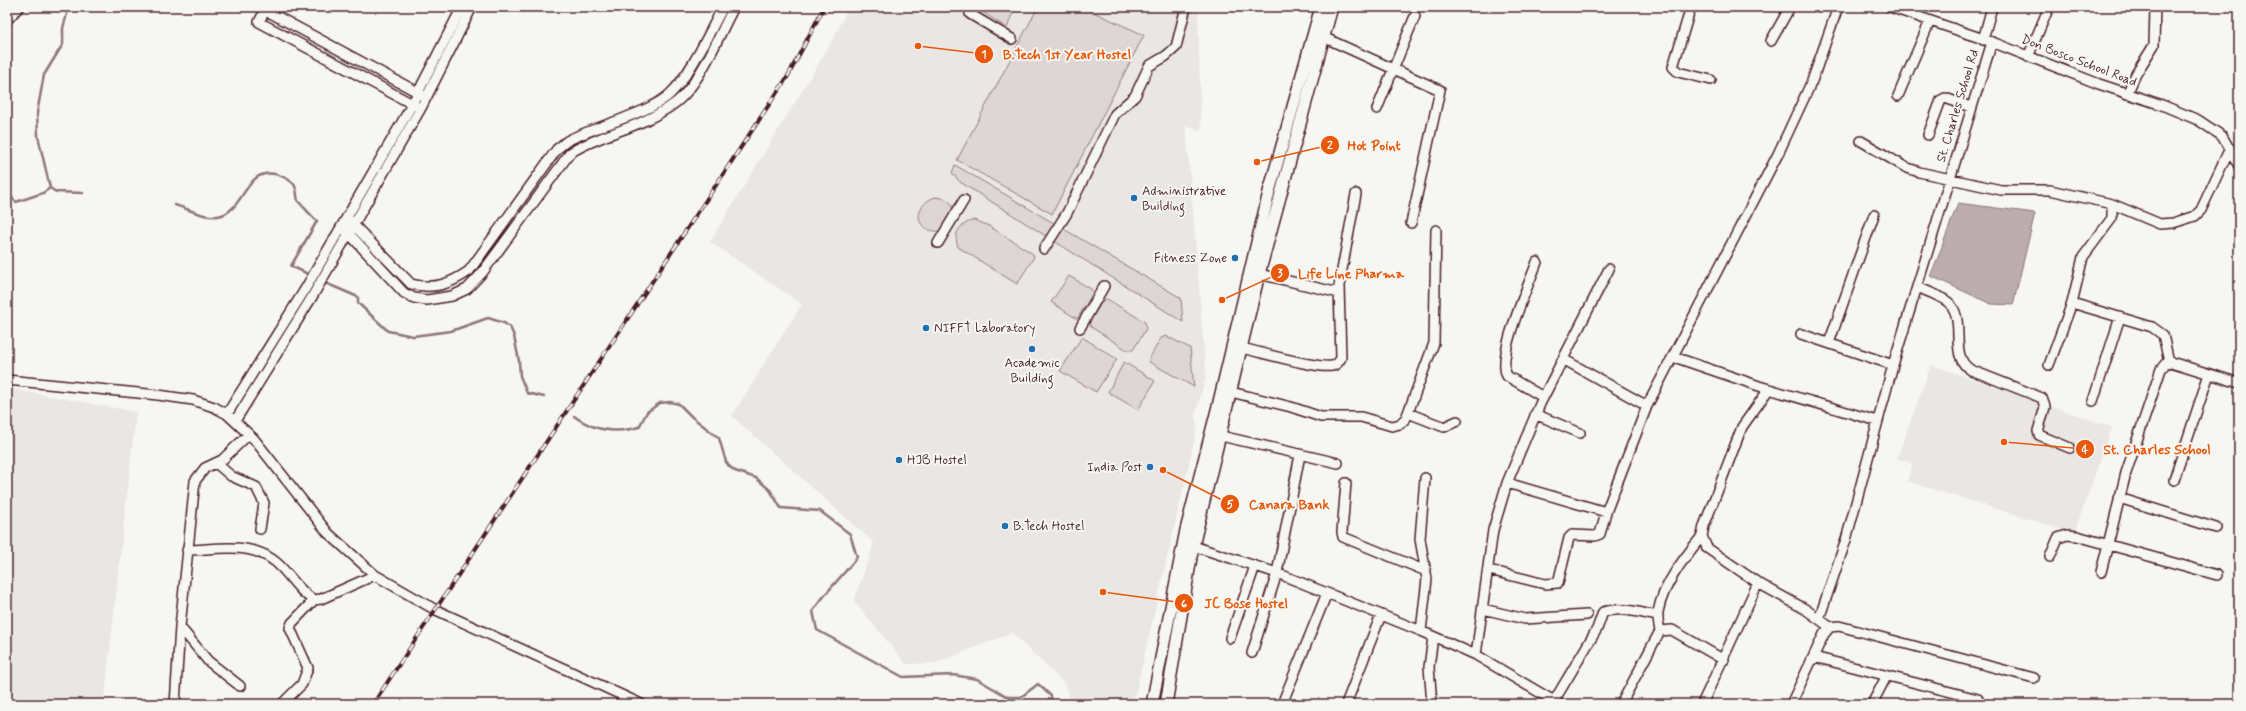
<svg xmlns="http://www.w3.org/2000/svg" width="2246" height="711" font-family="Mynerve,sans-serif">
  <rect width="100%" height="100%" fill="#f6f6f2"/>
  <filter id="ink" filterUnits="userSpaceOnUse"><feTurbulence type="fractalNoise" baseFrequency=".025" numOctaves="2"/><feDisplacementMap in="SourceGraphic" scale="8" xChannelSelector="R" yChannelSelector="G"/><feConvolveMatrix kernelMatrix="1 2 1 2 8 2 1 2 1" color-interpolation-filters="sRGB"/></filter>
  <g filter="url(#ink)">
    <path fill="#e9e6e3" d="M849,7H1198L1201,131L1186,126L1206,376L1195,416L1197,429L1133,704H1073L1064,683L1012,633L936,663L906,664L854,601L874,543L732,416L802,304L710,242L831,43Z
      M1931,365L2112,427L2074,533L1907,481L1913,464L1897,458Z
      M7,388L136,412L104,704H7Z"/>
    <path fill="#ddd6d5" stroke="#947a80" d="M975,7H1015L1007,28Z
      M1038,7H1082L1144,35L1052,214L957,160Z
      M955,165L1181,298L1183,322L960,182L952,173Z
      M935,197C963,200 951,217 941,231C915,234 911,206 935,197Z
      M974,220L989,226L1033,254L1034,257L1017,284L958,247C953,232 959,225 974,220Z
      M1069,276L1091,289L1093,293L1077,319L1051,302Z
      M1107,299L1145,322L1146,329L1133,350H1127L1091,327L1089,323L1103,300Z
      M1166,336L1190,348L1194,387L1149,362V359L1161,338Z
      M1082,337L1117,359L1096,392L1060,371Z
      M1124,362L1155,381L1138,410L1108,392Z"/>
    <path fill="#bbadae" stroke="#8e747a" d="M1958,203L2035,213L2013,305L1991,304L1931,276Z"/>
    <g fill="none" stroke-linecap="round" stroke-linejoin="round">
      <path stroke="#8e747a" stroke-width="2.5" d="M69,7L63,28V44L44,75L37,113L38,136L50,188L56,192L83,193
        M7,192L16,202L43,193L50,188
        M175,205C189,209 207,220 222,215C245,207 246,168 275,174C282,176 288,178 293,183C298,189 296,195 298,201C299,202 314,219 317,221L291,266L310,275
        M323,282L358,297V303L388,331L413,336L451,331L488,318L504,323L510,327L514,336L519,361L520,376L527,393L544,397
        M574,416C594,431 615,434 639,427L647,412L660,403L670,402L679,404L692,417L719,438L726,462L729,466L735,471L756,478L770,490L781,508L820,511L850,534L857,557C843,576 826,591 813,611L817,630L903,677L953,675L977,679L1008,697H1021L1038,684L1051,696L1052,704"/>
      <g stroke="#4a1f2b" stroke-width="12">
        <path id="minor" d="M1691,7L1673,67L1678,72L1711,80
          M1890,7L1992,42L2099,84L2162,105L2198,120L2222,136L2239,166
          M970,14L1012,39
          M7,20L19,7
          M1323,37L1440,90L1411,223
          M1983,40L1992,7
          M1771,41L1790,7
          M2028,57L2049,7
          M2127,94L2136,74L2154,45L2155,7
          M1898,96L1930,21
          M416,106L259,22L265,10L423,95
          M1377,109L1415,16
          M1928,135L1941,100L1945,98L1971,107
          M1861,141L1905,167L1919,172L2001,190H2050L2112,204L2160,224L2173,223L2195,216L2201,210L2230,148
          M347,218L411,284C434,290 450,284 469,271L557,149L567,141C593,127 651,113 670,94C691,74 709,33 723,7
          M342,226L404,293L414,298L427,300L452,296L467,289L482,273L570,153C593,138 621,132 646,120C659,114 674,106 684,95C705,72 719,35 734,7
          M938,243L964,200
          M1044,249L1067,213L1115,114L1135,96L1149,66L1166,56L1176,47L1186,7
          M1537,262C1529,285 1496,355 1507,376L1543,397
          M1259,274L1339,293
          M1917,287C1926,291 1939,295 1948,302C1968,319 1947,356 1971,370L2042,398L2045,407L2038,431L2039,435L2070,448
          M2072,303L2152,327L2163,335L2169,362
          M1080,328L1104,286
          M1801,334L1893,365
          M1829,343L1874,215
          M1241,348C1260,352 1317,369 1332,366C1337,365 1339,362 1341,358L1339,286L1356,194
          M1674,357L1759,386L1877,421
          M1563,359L1647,406
          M2049,365L2072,303L2083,257L2112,218V204
          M7,380L158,395L193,400L214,407L227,414L254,439L328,533L375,575L434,609L641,704
          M1769,389L1742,427L1704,526L1702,536L1707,548L1758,583L1805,609L1830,627
          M1231,392L1291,407L1321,417H1361L1392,426L1400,424L1406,418L1434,343L1436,230
          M2093,401L2120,317
          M1408,413L1444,427L1457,421
          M227,414L304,291L409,110L462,7
          M1535,414L1580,433
          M235,421L312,297L421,108L472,7
          M1221,436L1338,463
          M216,463L231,476L256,487L264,503L260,529
          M2174,480L2209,374
          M1346,483L1342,532L1343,537L1426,571
          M1507,483L1606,512
          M2119,498L2216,528
          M1187,544L1277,573L1421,631L1476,655L1559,704
          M187,550C223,549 257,540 283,569C292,579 302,594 314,600L321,599L375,575
          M2050,557L2058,538L2067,535L2077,536L2217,575
          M1489,570L1545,584L1558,583L1569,538L1572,535L1595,536L1600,534L1606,512L1647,406L1778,154L1812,81L1838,7
          M2101,572L2126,473L2161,369L2166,363L2171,362L2239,383
          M1483,609L1525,619L1587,615
          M1819,619L1846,540L1893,365L1992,42
          M180,627L208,661L240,686
          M1421,631L1427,579L1420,539L1425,478
          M1660,631C1659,625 1657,618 1658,612C1663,584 1685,557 1702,536
          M1230,638L1255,566
          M1252,653L1277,573L1300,455
          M1476,655L1493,530L1507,483L1540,404L1609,269
          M1814,657L1978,699
          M1554,701L1597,629L1603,612C1620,606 1641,613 1658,616
          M175,704L180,627L195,481L205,468L222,460L249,434
          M282,704L302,684L308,668L290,628L292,623L314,600
          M1282,704L1327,593
          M1346,704L1381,615
          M1432,704L1429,667L1433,637
          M1621,704L1660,631L1672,630L1724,660
          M1702,704L1758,583
          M1791,704L1824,634L1830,627L1839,626L2034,678
          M1872,704L1886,677"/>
      </g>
      <g stroke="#4a1f2b" stroke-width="14">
        <path id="major" d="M1152,704L1186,530L1218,406L1269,192L1321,7
          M1166,704L1193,546L1259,274L1332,7"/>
      </g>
      <use href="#minor" stroke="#f6f6f2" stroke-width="9"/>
      <use href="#major" stroke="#f6f6f2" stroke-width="11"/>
      <g stroke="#4a1f2b" stroke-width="4">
        <path id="rail" d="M373,704L788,76L824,7"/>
      </g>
      <use href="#rail" stroke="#f6f6f2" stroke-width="2.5" stroke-dasharray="8" stroke-linecap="butt"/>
    </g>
  </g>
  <g fill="#1f6fb2" stroke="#f6f6f2" stroke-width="1.5">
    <circle cx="1134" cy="198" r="4"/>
    <circle cx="1235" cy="258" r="4"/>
    <circle cx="926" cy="328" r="4"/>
    <circle cx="1032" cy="349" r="4"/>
    <circle cx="899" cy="460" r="4"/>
    <circle cx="1150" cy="467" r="4"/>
    <circle cx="1005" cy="526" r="4"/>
  </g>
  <g text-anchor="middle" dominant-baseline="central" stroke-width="4" stroke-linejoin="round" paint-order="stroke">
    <g font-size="13" fill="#4a1f2b" stroke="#f6f6f2">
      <text transform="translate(2079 61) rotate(21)">Don Bosco School Road</text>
      <text transform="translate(1958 106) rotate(-73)">St. Charles School Rd</text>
    </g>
    <g font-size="13" fill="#4a1f2b" stroke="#f6f6f2" text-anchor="start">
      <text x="1142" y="191">Administrative<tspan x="1142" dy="15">Building</tspan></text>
      <text x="1227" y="258" text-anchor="end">Fitness Zone</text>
      <text x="934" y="328">NIFFT Laboratory</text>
      <text x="1032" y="363" text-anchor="middle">Academic<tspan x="1032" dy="15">Building</tspan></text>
      <text x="907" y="460">HJB Hostel</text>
      <text x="1142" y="467" text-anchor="end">India Post</text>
      <text x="1013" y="526">B.Tech Hostel</text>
    </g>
  </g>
  <path fill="none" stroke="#e8590c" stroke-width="1.5" d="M918 46L984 54M1257 162L1330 145M1222 300L1280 273M2004 442L2085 449M1163 470L1230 504M1103 592L1184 603"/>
  <g fill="#e8590c" stroke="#f6f6f2" stroke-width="1.5">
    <circle cx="918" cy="46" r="4"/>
    <circle cx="1257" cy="162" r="4"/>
    <circle cx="1222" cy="300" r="4"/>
    <circle cx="2004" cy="442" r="4"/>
    <circle cx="1163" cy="470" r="4"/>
    <circle cx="1103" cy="592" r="4"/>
    <circle cx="984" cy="54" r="10"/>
    <circle cx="1330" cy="145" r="10"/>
    <circle cx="1280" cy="273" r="10"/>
    <circle cx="2085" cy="449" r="10"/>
    <circle cx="1230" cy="504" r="10"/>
    <circle cx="1184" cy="603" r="10"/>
  </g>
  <g font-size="12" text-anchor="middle" font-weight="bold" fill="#fff">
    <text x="984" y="58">1</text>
    <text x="1330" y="149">2</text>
    <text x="1280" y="277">3</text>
    <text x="2085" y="453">4</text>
    <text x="1230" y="508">5</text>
    <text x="1184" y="607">6</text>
  </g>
  <g font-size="14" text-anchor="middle" font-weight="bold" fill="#e8590c" stroke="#f6f6f2" stroke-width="4" stroke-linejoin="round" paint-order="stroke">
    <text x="1067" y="59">B.Tech 1st Year Hostel</text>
    <text x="1374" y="150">Hot Point</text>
    <text x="1351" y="278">Life Line Pharma</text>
    <text x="2157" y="454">St. Charles School</text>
    <text x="1289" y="509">Canara Bank</text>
    <text x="1246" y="608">JC Bose Hostel</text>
  </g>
  <rect width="2246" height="711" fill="none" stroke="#f6f6f2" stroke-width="24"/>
  <rect x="12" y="12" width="2222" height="687" fill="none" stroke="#4a1f2b" stroke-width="1.5" filter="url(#ink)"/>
</svg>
